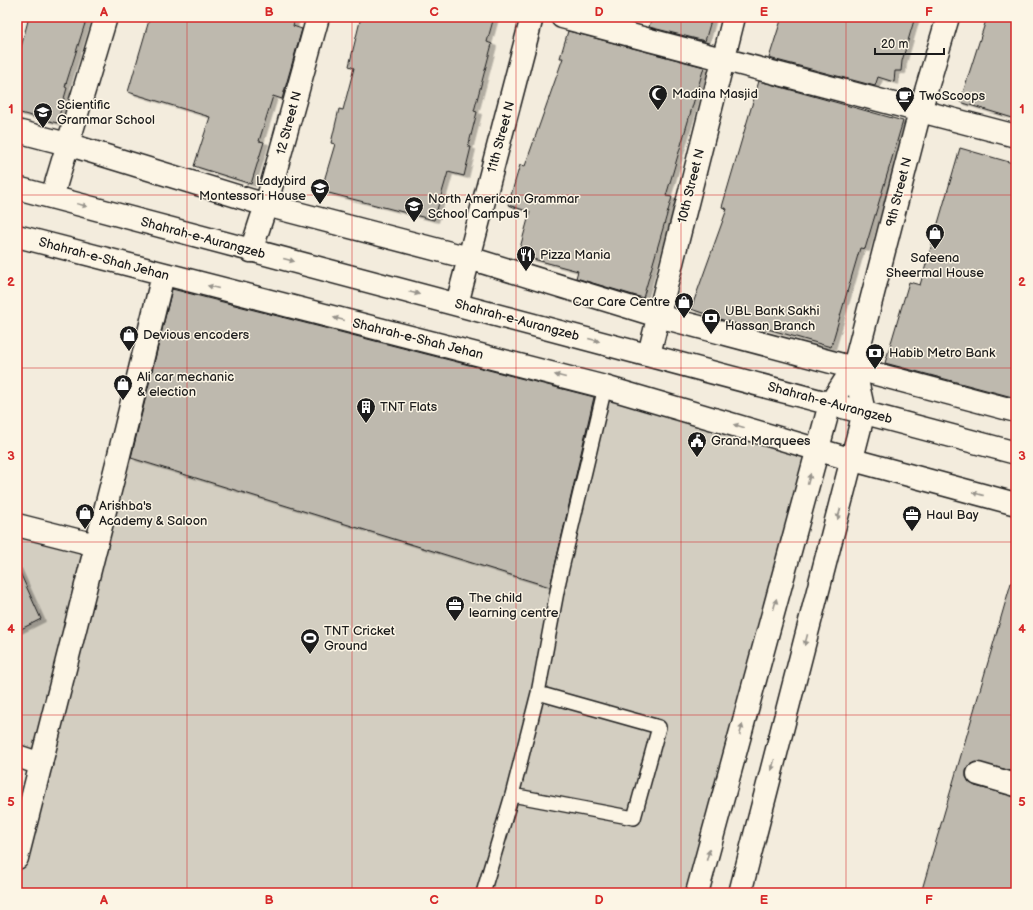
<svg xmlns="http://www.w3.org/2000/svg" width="1033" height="910" font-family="'Balsamiq Sans',sans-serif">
  <defs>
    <filter id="shadow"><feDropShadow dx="4.5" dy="2.5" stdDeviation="0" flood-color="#0004"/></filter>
  </defs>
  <rect width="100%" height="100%" fill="#f3ecdd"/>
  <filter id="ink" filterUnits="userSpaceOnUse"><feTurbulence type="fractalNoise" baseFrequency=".025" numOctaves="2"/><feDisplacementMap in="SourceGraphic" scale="8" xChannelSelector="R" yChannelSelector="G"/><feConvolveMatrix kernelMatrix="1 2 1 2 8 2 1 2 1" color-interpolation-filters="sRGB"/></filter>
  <g filter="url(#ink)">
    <path fill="#d3cec1" stroke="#78756e" d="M168,270L817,447L700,893H17V844L39,763L17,756V525L97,546Z"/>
    <path fill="#beb9ae" stroke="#1c1c1c" filter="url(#shadow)" d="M29,17H87L65,87L67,88L57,123L17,112V62Z
      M150,17H295L293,26L302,29L282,99L273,96L259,141L264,142L251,184L194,166L210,117L128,92Z
      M361,17H494L487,42L492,44L474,111L477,112L468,147H471L464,176L448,172L434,220L321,191L335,144L331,143L339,109L343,110L354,68L349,66Z
      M652,17H712L705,41L649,27Z
      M782,17H915L902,61L901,71H895L894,82L878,77L875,86L769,58Z
      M987,17H1016V119L960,102Z
      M568,31L704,67L666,196L672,197L643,298L576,278L578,271L518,255L530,212L508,205L520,165L525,166L563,58H560Z
      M759,81L903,121L865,249L860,248L831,347L761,327L760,330L726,321L691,309L727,209L722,207Z
      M960,148L1016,164V398L885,363L909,282L920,285Z
      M172,289L594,397L550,587L131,458Z
      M17,566L41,619L17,631Z
      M1011,583H1016V772L975,762L969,765L966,771V777L969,782L975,786L1016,797V893H921Z"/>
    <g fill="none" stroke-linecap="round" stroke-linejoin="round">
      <g stroke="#1c1c1c" stroke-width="16">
        <path id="lane" d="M512,795L634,818L659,727L538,693
          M483,893L512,795L538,693L559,581L605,387"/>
      </g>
      <g stroke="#1c1c1c" stroke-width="25">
        <path id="street" d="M562,17L1016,136
          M17,131L67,144L266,205L469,258L658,316L1016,411
          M52,197L106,17
          M251,251L266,205L318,17
          M457,304L532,17
          M649,354L734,17
          M854,367L920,111L948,17
          M17,525L96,545
          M17,756L41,764
          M978,774L1016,785"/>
      </g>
      <g stroke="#1c1c1c" stroke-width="25">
        <path id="secondary" d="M17,188L1016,453
          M17,236L605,387L853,460L1016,504
          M17,858L117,463L163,275
          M697,893L830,404L854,367
          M740,893L864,412L854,367"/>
      </g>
      <use href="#lane" stroke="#fcf5e5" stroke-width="13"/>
      <use href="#street" stroke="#fcf5e5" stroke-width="22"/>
      <use href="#secondary" stroke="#fcf5e5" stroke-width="22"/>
    </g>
    <defs><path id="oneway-solid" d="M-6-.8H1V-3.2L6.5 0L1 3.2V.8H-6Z"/></defs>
    <g fill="#97938b">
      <use href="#oneway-solid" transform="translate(82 205) rotate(15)"/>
      <use href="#oneway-solid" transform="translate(289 260) rotate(15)"/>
      <use href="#oneway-solid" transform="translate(213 287) rotate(-166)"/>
      <use href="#oneway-solid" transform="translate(414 293) rotate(15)"/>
      <use href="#oneway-solid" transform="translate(339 319) rotate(-166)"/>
      <use href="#oneway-solid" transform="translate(594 340) rotate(15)"/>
      <use href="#oneway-solid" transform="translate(560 376) rotate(-166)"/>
      <use href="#oneway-solid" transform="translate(739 426) rotate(-164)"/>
      <use href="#oneway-solid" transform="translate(809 479) rotate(-75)"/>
      <use href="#oneway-solid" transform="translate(978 494) rotate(-165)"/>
      <use href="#oneway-solid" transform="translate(839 514) rotate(105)"/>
      <use href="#oneway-solid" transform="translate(775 604) rotate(-75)"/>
      <use href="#oneway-solid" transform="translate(806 640) rotate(105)"/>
      <use href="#oneway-solid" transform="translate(741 730) rotate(-75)"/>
      <use href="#oneway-solid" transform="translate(773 765) rotate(105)"/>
      <use href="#oneway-solid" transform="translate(708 855) rotate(-75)"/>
    </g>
  </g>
  <path fill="none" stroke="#d62828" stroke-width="1" stroke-opacity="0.55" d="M187,17V893M352,17V893M516,17V893M681,17V893M846,17V893M17,195H1016M17,368H1016M17,542H1016M17,715H1016"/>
  <defs>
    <g id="mosque-pin" transform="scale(1)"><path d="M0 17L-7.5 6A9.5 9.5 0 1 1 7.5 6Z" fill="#1c1c1c" stroke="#fcf5e5"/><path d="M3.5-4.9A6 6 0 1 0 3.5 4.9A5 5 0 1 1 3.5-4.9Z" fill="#fff"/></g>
    <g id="cafe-pin" transform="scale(1)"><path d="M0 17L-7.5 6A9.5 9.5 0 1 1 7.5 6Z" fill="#1c1c1c" stroke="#fcf5e5"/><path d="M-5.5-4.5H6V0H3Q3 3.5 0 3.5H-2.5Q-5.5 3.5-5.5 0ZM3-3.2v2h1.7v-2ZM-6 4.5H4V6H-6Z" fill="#fff"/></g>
    <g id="school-pin" transform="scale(1)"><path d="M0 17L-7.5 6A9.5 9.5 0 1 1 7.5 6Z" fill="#1c1c1c" stroke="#fcf5e5"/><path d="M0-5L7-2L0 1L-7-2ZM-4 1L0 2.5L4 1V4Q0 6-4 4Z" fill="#fff"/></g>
    <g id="shop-pin" transform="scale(1)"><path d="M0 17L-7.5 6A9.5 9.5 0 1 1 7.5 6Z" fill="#1c1c1c" stroke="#fcf5e5"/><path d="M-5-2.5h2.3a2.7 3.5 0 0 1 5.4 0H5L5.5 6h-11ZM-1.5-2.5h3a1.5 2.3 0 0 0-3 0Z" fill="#fff"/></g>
    <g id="restaurant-pin" transform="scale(1)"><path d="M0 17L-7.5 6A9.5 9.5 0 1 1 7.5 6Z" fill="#1c1c1c" stroke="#fcf5e5"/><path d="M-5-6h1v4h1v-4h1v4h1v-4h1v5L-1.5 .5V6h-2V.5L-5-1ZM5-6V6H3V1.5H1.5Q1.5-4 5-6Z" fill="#fff"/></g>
    <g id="bank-pin" transform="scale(1)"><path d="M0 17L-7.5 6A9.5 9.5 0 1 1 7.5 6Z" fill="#1c1c1c" stroke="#fcf5e5"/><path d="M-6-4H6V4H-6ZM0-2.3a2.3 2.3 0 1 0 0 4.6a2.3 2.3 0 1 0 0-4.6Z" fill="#fff"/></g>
    <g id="building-pin" transform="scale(1)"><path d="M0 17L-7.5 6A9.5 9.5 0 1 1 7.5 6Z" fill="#1c1c1c" stroke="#fcf5e5"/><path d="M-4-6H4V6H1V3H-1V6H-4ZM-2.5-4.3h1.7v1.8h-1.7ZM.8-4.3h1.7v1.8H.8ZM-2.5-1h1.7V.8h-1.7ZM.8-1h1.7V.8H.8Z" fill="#fff"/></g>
    <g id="civic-pin" transform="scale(1)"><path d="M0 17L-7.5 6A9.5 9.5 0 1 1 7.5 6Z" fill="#1c1c1c" stroke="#fcf5e5"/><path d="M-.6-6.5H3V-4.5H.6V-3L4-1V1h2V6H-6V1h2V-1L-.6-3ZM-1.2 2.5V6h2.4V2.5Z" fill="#fff"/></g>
    <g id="office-pin" transform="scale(1)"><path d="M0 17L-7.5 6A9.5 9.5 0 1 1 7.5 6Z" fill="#1c1c1c" stroke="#fcf5e5"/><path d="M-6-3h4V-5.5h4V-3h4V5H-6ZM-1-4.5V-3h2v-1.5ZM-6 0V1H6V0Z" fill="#fff"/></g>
    <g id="stadium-pin" transform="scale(1)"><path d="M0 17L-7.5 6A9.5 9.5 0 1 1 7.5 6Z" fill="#1c1c1c" stroke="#fcf5e5"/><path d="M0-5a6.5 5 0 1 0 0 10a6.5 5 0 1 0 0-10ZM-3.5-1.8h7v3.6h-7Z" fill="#fff"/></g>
  </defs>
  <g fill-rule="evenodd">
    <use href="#mosque-pin" x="658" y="94"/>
    <use href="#cafe-pin" x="905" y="96"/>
    <use href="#school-pin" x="43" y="112"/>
    <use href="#school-pin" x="320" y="188"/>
    <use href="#school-pin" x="414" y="206"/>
    <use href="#shop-pin" x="935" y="233"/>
    <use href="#restaurant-pin" x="526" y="255"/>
    <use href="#shop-pin" x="684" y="302"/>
    <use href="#bank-pin" x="711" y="318"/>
    <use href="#shop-pin" x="129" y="335"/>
    <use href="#bank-pin" x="875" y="353"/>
    <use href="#shop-pin" x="123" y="384"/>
    <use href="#building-pin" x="366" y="407"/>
    <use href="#civic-pin" x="697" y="441"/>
    <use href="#shop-pin" x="85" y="513"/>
    <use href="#office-pin" x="912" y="515"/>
    <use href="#office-pin" x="455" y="605"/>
    <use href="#stadium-pin" x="310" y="638"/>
  </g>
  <g text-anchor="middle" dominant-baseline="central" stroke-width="3" stroke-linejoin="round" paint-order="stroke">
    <g font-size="13" fill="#1c1c1c" stroke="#fcf5e5" text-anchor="start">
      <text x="672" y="94">Madina Masjid</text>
      <text x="919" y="96">TwoScoops</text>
      <text x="57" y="105">Scientific<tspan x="57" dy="15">Grammar School</tspan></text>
      <text x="306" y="181" text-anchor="end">Ladybird<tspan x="306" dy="15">Montessori House</tspan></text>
      <text x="428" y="199">North American Grammar<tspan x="428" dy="15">School Campus 1</tspan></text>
      <text x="540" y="255">Pizza Mania</text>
      <text x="935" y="258" text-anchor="middle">Safeena<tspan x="935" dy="15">Sheermal House</tspan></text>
      <text x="670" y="302" text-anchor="end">Car Care Centre</text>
      <text x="725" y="311">UBL Bank Sakhi<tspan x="725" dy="15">Hassan Branch</tspan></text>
      <text x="143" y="335">Devious encoders</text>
      <text x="889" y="353">Habib Metro Bank</text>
      <text x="137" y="377">Ali car mechanic<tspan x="137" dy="15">&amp; election</tspan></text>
      <text x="380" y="407">TNT Flats</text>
      <text x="711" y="441">Grand Marquees</text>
      <text x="99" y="506">Arishba's<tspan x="99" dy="15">Academy &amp; Saloon</tspan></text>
      <text x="926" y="515">Haul Bay</text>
      <text x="469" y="598">The child<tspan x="469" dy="15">learning centre</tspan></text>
      <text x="324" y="631">TNT Cricket<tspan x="324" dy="15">Ground</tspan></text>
    </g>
    <g font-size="13" fill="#1c1c1c" stroke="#fcf5e5">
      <text transform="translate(289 123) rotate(-75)">12 Street N</text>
      <text transform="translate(501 137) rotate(-75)">11th Street N</text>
      <text transform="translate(691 186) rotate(-76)">10th Street N</text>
      <text transform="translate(899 192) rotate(-76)">9th Street N</text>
      <text transform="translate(203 238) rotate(15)">Shahrah-e-Aurangzeb</text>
      <text transform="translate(104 259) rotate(15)">Shahrah-e-Shah Jehan</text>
      <text transform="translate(517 320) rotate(15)">Shahrah-e-Aurangzeb</text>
      <text transform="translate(418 339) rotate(14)">Shahrah-e-Shah Jehan</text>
      <text transform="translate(830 403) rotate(15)">Shahrah-e-Aurangzeb</text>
    </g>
  </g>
  <rect width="1033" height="910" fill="none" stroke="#fcf5e5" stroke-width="44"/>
  <path d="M875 48v6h69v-6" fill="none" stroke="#1c1c1c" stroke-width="2"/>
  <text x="881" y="48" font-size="12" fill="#1c1c1c" stroke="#fcf5e5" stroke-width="3" paint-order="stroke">20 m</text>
  <rect x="22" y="22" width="989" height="866" fill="none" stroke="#d62828" stroke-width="1.5"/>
  <g font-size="13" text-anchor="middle" font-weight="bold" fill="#d62828">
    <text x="104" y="16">A</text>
    <text x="269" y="16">B</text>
    <text x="434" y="16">C</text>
    <text x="599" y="16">D</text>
    <text x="764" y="16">E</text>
    <text x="929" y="16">F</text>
    <text x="11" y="113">1</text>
    <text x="1022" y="113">1</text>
    <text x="11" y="286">2</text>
    <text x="1022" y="286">2</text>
    <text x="11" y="460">3</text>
    <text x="1022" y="460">3</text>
    <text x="11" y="633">4</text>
    <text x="1022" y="633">4</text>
    <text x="11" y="806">5</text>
    <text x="1022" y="806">5</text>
    <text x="104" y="904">A</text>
    <text x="269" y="904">B</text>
    <text x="434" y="904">C</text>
    <text x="599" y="904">D</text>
    <text x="764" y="904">E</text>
    <text x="929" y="904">F</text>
  </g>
</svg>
